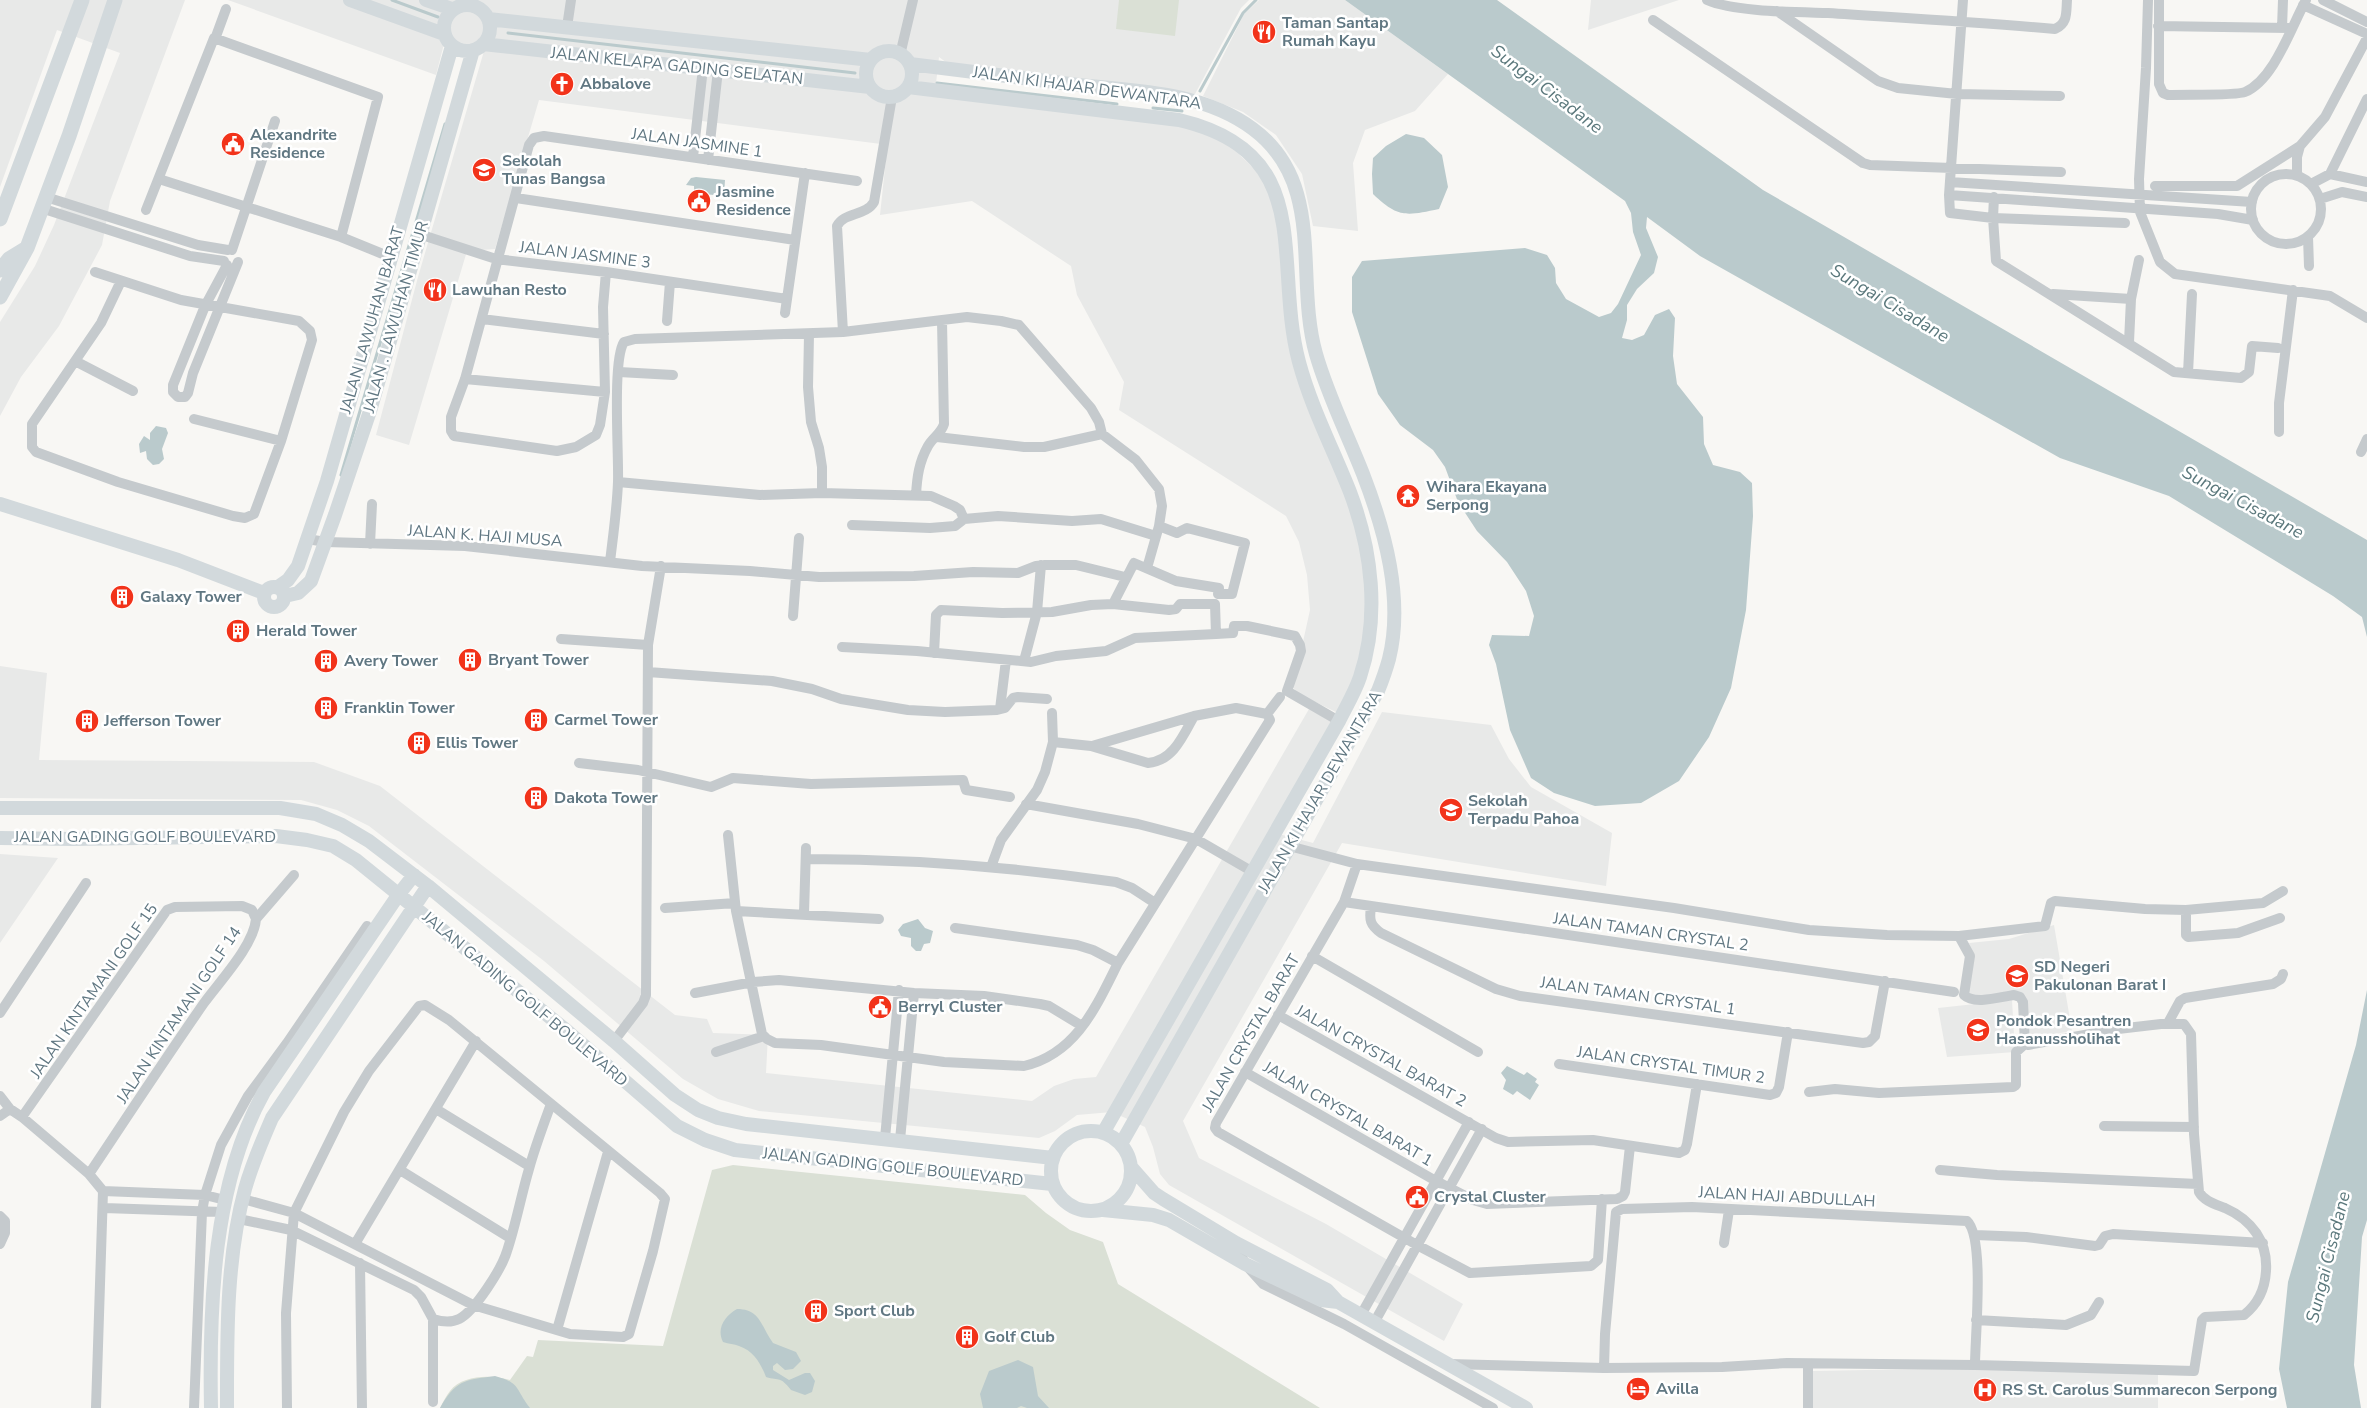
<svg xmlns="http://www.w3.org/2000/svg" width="2367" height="1408" font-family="'Nunito Sans',sans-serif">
  <rect width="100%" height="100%" fill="#f8f7f4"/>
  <path fill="#e8e9e8" d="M0,0H185L110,201L102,245L59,326L21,377L0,416V322L35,266L54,225L120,53L57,30L0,187Z
    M228,0H1249L1241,8L1195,94L947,63L939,57L935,92L1201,128L1230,146L1260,174L1277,209L1291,355L1357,524L1371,625L1342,715L1297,693L1293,687L1310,610L1307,575L1299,542L1286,516L1119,410L1124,382L1077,295L1071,266L972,201L880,215L891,111L884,114L881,144L539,100L495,249L467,251L409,445L376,435L418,277L484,51L445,40L436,75Z
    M1259,0H1345L1448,74L1415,111L1365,130L1353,163L1358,231L1313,226L1302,174L1276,135L1243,112L1203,96L1244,14Z
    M1591,0H1679L1588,30Z
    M0,666L47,673L39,760L314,762L380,786L675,1015L707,1019L713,1033L768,1035L766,1073L1032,1101L1054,1086L1074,1079L1096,1077L1309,709L1336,724L1275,833L1313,843L1382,712L1491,725L1509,759L1531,787L1612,833L1606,886L1342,843L1183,1121L1199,1158L1326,1224L1463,1304L1444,1341L1169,1185L1160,1174L1153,1147L1145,1127L1112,1112L1077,1115L1055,1131L1039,1138L759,1111L718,1099L683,1079L544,961L369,826L337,810L301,800L0,798Z
    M0,854L58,858L0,943Z
    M2054,925L2072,1031L2030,1038L2026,1000L1967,994L1974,960L1969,943L2009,939Z
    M2012,1000L2015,1052L1947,1057L1938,1008Z
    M1973,1368L2158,1372V1408H1813V1371Z"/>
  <path fill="#dae0d5" d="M1119,0H1179L1175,36L1116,29Z
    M733,1165L1025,1195L1046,1213L1070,1230L1103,1242L1118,1284L1320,1408H440C443,1402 446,1396 450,1391C463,1374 493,1375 510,1380L527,1356L533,1357L538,1340L663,1346L712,1170Z"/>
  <path fill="#bacacc" d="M1345,0H1497L1763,190L2367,540V637L2362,617L2333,596L2169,496L2060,458L1700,256L1647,217L1646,228L1658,257L1654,273L1637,289L1627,305V320L1622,338L1632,340L1644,335L1655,315L1669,309L1675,318L1673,356L1677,384L1703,417L1704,444L1713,465L1740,472L1752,483L1753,516L1746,610L1731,688L1709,737L1679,781L1641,803L1595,806L1554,793L1531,778L1510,730L1496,664L1489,645L1492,635L1529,636L1534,616L1526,591L1507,562L1477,531L1458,502L1445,467L1433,450L1400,425L1378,394L1352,312V277L1362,261L1525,248L1547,255L1555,268L1556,283L1566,299L1599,317L1611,313L1618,304L1641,255L1633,232L1631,213L1625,201Z
    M1406,134L1424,138L1442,155L1448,187L1439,209C1406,216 1398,218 1373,194L1372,174L1373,158L1386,146Z
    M696,177L725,180L724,196L694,193V186L686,185L691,178Z
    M156,426L166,428L168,433L162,449L164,459L159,464L153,465L147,459L146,451L140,453L139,444L144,436L150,440V433Z
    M918,919L925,928L933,931L930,943L924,944L921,951H916L911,946V938L901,936L898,930L903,924Z
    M2367,990V1220L2362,1237L2354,1365L2361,1408H2287L2279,1369L2288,1282L2356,1045Z
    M1507,1066L1524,1075L1527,1072L1537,1079L1535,1082L1539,1085L1530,1100L1517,1091L1513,1095L1503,1089L1506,1080L1501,1073Z
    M737,1309C761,1309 761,1327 773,1343L796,1352L801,1361L793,1369L785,1370L777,1363L773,1366V1370L789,1380L805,1373H810L815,1381L812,1392L805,1395L791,1390C780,1376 780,1381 766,1377C761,1364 754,1351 739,1346C734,1344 729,1344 723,1342C716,1328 725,1316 737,1309Z
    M1018,1360L1033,1367L1038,1396L1049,1408H1027L1021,1406L1017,1408H983L980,1394L989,1371Z
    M495,1376C521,1383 515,1389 530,1408H440C456,1380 464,1380 495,1376Z"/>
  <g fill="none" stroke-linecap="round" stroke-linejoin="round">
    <path stroke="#bacacc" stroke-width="3" d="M392,0L438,17
      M508,33L855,73
      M937,83L1117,104
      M1200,91L1243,13L1256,0
      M1153,108L1182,111
      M341,475L445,124"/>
    <path stroke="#c5cacd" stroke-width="10" d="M1707,0C1734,12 1796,12 1828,13C1904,18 1979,22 2055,29C2068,23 2066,13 2067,0
      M1963,0L1949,195L1950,213L1993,218L2125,223
      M2148,0L2146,68L2139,179L2140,212L2160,262L2175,274L2330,296L2367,318
      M2159,0V84L2163,93L2168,95C2182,94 2236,96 2245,92C2274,80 2291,27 2306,0
      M2323,0L2367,22
      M2303,5L2367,34
      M1777,11L1878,81L1898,88L1957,94L2060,96
      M1653,20L1863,163L1870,165L2061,172
      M2158,26L2291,28
      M567,27L571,0
      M2282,28L2283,0
      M215,39L226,9
      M900,55L913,0
      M693,157L703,68
      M708,160L718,70
      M2330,174L2367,99
      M2251 209a35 35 0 1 1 70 0a35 35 0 1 1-70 0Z
      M2297,176V157L2300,146L2325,117L2367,38
      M159,179L341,237L390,257
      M1950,182L2252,202
      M2311,184L2330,174L2367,182
      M2155,186H2237L2300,146
      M1949,195L2218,214L2253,220
      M46,197L198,245L228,250
      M1994,197L1993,218L1996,261L2174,372L2241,378L2249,372L2252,346L2278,348
      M516,198L795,240
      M2320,199L2342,192L2367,197
      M41,208L190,256L224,261
      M146,210L214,38L378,97L341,237
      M419,234L496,259L606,272L787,299
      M2308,237L2309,266
      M232,250L275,121
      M227,265L205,306L173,385V392L178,397H185L188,393L193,373L238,262
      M95,272L181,300L299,321L310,331L312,340L281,441L254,514L245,518L233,516L118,482L36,452L32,447V424L101,323L121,281
      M606,272L603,307L605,392L600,425L596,435L576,447L557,451L454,436L451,431V417L465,379L529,145L534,138L544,136L857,181
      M2053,294L2131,299
      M785,313L805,173
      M482,319L604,334
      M667,321L670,282
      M843,332L837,226C844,212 866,216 874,202L892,97
      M809,334L808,387L811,422L819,448L822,467V493
      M2129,342L2131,299L2139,260
      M75,361L133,391
      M619,372L673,375
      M2188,373L2192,294
      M465,379L605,392
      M194,419L281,441
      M2279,432V403L2293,290
      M937,437L1024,447H1044L1102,434
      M2361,452L2367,439
      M618,482L760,495L822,493L931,496L954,506L960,510L964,519
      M916,495C917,477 919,462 928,446C933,437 941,434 944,424L942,321
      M964,519L998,516L1072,521L1101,519L1156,536
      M852,525L930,528L955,526L964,519
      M307,539L326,542L465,546L642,566L750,571L819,577L914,576L973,572L1018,573L1036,566L1045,565H1076L1125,577
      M370,544L372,504
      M610,562C613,536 617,509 618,482C619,455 612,360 624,342L635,339L843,332L967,317L1001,321L1019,325L1091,408L1099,422L1102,434L1136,460L1159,489L1162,506L1159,526L1147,568
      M1113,604L1134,563L1176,581L1219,588L1218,594H1232L1245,543L1187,528L1177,533L1159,526
      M793,616L799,538
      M561,639L648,645
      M842,647L917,651L1031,662L1056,656L1106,651L1135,638L1216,634
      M934,653L936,615L941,610L1002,613L1052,612L1091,605L1113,604L1169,610L1176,609L1180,604H1215L1216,634L1233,633L1234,626H1247L1295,636L1300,645L1301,651L1287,691L1339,721
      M1024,661L1037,612L1041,565
      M648,672L772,681L812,689L841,699L908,710L945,712L997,710L1005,708L1013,698L1018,697L1047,699
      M1000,709L1006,660
      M1267,714L1280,697
      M1092,746L1194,716
      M579,763L638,770L711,787L733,778L811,784L963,780L966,790L1010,797
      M1026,804L1138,824L1196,839L1253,872
      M728,835L736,911L762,1034L767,1039L775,1043L821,1045L944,1062L1024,1066C1076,1054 1096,1007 1118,963L1270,720L1267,714L1236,708L1194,716C1183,736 1173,761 1148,763L1091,746L1053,742
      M1289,846L1357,864L1674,908L1809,930L1887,935L1959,936L2045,926L2051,903L2055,901L2145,909L2186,910L2263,903L2283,891
      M807,859C910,859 1013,867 1116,882L1132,888L1155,903
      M1357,864L1344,902L1216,1123L1215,1128L1218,1132L1417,1245L1470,1273L1591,1266L1598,1260L1602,1199
      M991,867L1001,840L1037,790L1045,772L1053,742L1052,713
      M1344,902L1954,992
      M1371,907C1369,920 1370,925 1381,933L1496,989L1520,996L1863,1043L1869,1042L1875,1036L1885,981
      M665,908L735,903
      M2186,910V935L2188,937L2238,933L2280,918
      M736,911L879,919
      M804,913L806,848
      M955,928L1077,945L1093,950L1118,963
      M1959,936L1970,956L1964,995C1974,1005 2000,997 2014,995L2020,997L2023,1002L2025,1044
      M1312,956L1478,1052
      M695,993L753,982L779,980L914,993L984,996L1040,1004L1049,1006L1082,1026
      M0,1013L86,883
      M1278,1015L1496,1138L1508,1142L1593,1140L1679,1153L1685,1150L1687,1144L1697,1084
      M2168,1023L2180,1001L2185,998L2273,984L2281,979L2283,974
      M614,1041L643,1003L646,995L648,645L661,566
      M716,1052L764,1036
      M1559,1064L1770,1095L1776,1093L1779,1087L1788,1032
      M1245,1072L1436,1181L1473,1200L1487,1204L1617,1199L1623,1196L1625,1192L1630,1146
      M0,1096L10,1109L22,1117L89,1174L103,1191L96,1408
      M436,1109L529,1166
      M0,1116L10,1109
      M22,1117L167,910L175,907L242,906L252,910L256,919
      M2104,1126L2194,1127
      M885,1138L899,990
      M900,1140L914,993
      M400,1170L510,1238
      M1940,1170L1997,1175L2198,1184
      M89,1174C127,1117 165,1059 204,1003C220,981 254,945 256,919L294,875
      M103,1191L205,1195L225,1200
      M243,1199L294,1213L473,1305L570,1334L623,1337L629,1334L653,1251L665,1199L660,1193L449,1020L425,1005L419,1006L369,1071L344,1112L294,1213L286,1313L287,1408
      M104,1208L222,1212
      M0,1216L5,1221V1233L0,1244
      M239,1219L291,1230L414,1290L421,1297L433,1319C442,1322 451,1323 459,1319C475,1311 502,1268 507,1251C516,1224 521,1196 529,1169C535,1147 543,1126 551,1104
      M1975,1235L2026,1237L2095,1246L2099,1245L2105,1236L2113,1234L2263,1243
      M1236,1243L1245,1264L1263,1284L1344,1324L1493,1408
      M1724,1243L1729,1210
      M355,1244L476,1041
      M360,1263L362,1408
      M1361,1315L1469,1122
      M1976,1320L2066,1325L2091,1315L2099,1302
      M1374,1323L1482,1129
      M557,1330L608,1152
      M1449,1364L1604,1368L1722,1367L1787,1363L1975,1365L2194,1371L2202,1320L2205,1317L2244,1315C2258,1304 2265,1288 2266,1271C2268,1242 2252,1220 2225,1208C2215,1204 2204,1201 2199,1192L2194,1134L2191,1034L2184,1024H2161L2118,1029L2028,1045L2025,1044L2016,1052V1085L2013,1087L1879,1093L1835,1089L1809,1092
      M1604,1368L1605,1334L1616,1212L1622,1209L1692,1207L1967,1221C1985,1237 1975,1338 1975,1365
      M433,1402V1319
      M194,1408L202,1212L205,1195L221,1145L248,1096L287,1043L367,926
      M1808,1408V1364"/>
    <path stroke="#d2d9dc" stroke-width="14" d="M350,0L444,34
      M426,0L452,9
      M444 28a23 23 0 1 1 46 0a23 23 0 1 1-46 0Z
      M488,19L871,60
      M483,44L870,87
      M866 74a23 23 0 1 1 46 0a23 23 0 1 1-46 0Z
      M910,64C963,71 1017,77 1070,84C1131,91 1201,90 1253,129C1327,184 1294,277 1316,354C1328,396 1347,433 1363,474C1385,531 1404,599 1389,659C1386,670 1382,681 1378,691L1121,1144
      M908,87L1179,120C1319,153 1272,260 1299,362C1311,407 1333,449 1350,492C1372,550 1380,617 1360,677C1355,692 1346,707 1339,721L1103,1133
      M0,504L178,560L264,593
      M264 597a10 10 0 1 1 20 0a10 10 0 1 1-20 0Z
      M278,587L288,580L298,566L327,481L452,46
      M285,596L298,593L311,581L335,515L370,411L473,50
      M0,808H280L316,814L342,825L369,841L428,886L614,1041L675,1095L698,1110L718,1118L746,1124L1053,1158
      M0,838L72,839L276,836L307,840L333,846L356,860L567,1031L677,1126L705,1140L735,1150L1052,1184
      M1051 1171a40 40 0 1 1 80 0a40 40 0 1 1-80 0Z
      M1132,1168L1154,1193L1163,1199L1236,1243L1327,1290L1338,1302L1526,1408
      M1103,1210L1153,1215L1169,1220L1245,1264L1321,1300L1338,1302
      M211,1408C209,1306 213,1183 264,1092L399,894L414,875
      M227,1408C227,1336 226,1259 245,1189C252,1164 262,1141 272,1118L428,886"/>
    <path stroke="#d2d9dc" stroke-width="15" d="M0,219L82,0
      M0,270L9,259L27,248
      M0,297L27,248L69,136L115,0"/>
  </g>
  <defs>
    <g id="restaurant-disc" transform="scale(1.25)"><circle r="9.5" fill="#f2331a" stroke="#fff"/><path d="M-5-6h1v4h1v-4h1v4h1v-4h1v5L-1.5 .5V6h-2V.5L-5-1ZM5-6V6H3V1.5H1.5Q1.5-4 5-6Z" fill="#fff"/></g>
    <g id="church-disc" transform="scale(1.25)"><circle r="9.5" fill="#f2331a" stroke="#fff"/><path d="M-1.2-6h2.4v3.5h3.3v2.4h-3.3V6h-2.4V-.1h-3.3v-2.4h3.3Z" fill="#fff"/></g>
    <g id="civic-disc" transform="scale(1.25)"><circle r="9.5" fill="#f2331a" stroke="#fff"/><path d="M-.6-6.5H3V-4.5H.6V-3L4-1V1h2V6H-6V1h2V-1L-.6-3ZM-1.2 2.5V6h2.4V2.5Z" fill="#fff"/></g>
    <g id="school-disc" transform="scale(1.25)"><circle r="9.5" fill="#f2331a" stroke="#fff"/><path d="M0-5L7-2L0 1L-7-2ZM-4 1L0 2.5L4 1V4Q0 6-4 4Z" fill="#fff"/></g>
    <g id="temple-disc" transform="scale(1.25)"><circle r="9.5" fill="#f2331a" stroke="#fff"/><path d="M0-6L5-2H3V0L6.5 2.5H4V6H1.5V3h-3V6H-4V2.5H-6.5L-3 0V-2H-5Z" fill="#fff"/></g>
    <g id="building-disc" transform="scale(1.25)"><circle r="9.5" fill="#f2331a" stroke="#fff"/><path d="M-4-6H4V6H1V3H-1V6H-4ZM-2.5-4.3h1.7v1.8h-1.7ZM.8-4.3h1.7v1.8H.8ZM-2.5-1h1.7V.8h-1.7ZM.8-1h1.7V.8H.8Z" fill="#fff"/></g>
    <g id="hotel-disc" transform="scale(1.25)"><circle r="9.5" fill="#f2331a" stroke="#fff"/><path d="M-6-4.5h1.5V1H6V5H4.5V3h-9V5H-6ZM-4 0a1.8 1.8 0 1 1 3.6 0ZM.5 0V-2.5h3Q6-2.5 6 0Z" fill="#fff"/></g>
    <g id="hospital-disc" transform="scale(1.25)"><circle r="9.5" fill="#f2331a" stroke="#fff"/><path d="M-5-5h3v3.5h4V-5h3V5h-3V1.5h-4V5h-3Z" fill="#fff"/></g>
  </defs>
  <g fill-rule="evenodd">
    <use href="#restaurant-disc" x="1264" y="32"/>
    <use href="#church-disc" x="562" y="84"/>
    <use href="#civic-disc" x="233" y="144"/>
    <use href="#school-disc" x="484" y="170"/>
    <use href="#civic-disc" x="699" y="201"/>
    <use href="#restaurant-disc" x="435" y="290"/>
    <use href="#temple-disc" x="1408" y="496"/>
    <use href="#building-disc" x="122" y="597"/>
    <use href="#building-disc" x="238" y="631"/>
    <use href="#building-disc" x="470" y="660"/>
    <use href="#building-disc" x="326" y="661"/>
    <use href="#building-disc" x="326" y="708"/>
    <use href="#building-disc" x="536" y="720"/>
    <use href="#building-disc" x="87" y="721"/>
    <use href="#building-disc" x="419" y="743"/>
    <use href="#building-disc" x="536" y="798"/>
    <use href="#school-disc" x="1451" y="810"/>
    <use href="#school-disc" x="2017" y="976"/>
    <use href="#civic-disc" x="880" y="1007"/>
    <use href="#school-disc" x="1978" y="1030"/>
    <use href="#civic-disc" x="1417" y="1197"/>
    <use href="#building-disc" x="816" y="1311"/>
    <use href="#building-disc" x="967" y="1337"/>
    <use href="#hotel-disc" x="1638" y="1389"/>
    <use href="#hospital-disc" x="1985" y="1390"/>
  </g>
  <g text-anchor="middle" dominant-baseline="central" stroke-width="5" stroke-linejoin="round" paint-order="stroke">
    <g font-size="16" font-weight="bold" fill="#607782" stroke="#fff" text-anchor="start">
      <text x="1282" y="23">Taman Santap<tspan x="1282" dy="18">Rumah Kayu</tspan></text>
      <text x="580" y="84">Abbalove</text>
      <text x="250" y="135">Alexandrite<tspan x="250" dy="18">Residence</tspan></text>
      <text x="502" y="161">Sekolah<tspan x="502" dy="18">Tunas Bangsa</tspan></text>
      <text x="716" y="192">Jasmine<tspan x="716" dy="18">Residence</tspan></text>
      <text x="452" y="290">Lawuhan Resto</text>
      <text x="1426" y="487">Wihara Ekayana<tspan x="1426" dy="18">Serpong</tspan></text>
      <text x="140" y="597">Galaxy Tower</text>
      <text x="256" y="631">Herald Tower</text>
      <text x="488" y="660">Bryant Tower</text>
      <text x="344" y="661">Avery Tower</text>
      <text x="344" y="708">Franklin Tower</text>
      <text x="554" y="720">Carmel Tower</text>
      <text x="104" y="721">Jefferson Tower</text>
      <text x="436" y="743">Ellis Tower</text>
      <text x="554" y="798">Dakota Tower</text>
      <text x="1468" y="801">Sekolah<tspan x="1468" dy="18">Terpadu Pahoa</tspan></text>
      <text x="2034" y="967">SD Negeri<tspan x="2034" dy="18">Pakulonan Barat I</tspan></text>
      <text x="898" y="1007">Berryl Cluster</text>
      <text x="1996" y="1021">Pondok Pesantren<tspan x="1996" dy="18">Hasanussholihat</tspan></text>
      <text x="1434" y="1197">Crystal Cluster</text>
      <text x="834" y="1311">Sport Club</text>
      <text x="984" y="1337">Golf Club</text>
      <text x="1656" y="1389">Avilla</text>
      <text x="2002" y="1390">RS St. Carolus Summarecon Serpong</text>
    </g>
    <g font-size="16" fill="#607782" stroke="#fff">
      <text transform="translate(677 66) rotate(6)">JALAN KELAPA GADING SELATAN</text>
      <text transform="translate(1087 88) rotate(8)">JALAN KI HAJAR DEWANTARA</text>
      <text transform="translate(697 143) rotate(8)">JALAN JASMINE 1</text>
      <text transform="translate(585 255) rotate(7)">JALAN JASMINE 3</text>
      <text transform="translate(396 317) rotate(-74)">JALAN . LAWUHAN TIMUR</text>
      <text transform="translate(372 320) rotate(-74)">JALAN LAWUHAN BARAT</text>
      <text transform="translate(485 536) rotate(4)">JALAN K. HAJI MUSA</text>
      <text transform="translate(1320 792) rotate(-60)">JALAN KI HAJAR DEWANTARA</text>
      <text x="145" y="837">JALAN GADING GOLF BOULEVARD</text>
      <text transform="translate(1651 932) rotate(8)">JALAN TAMAN CRYSTAL 2</text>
      <text transform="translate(94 991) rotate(-55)">JALAN KINTAMANI GOLF 15</text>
      <text transform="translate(1638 996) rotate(8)">JALAN TAMAN CRYSTAL 1</text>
      <text transform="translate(525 999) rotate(40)">JALAN GADING GOLF BOULEVARD</text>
      <text transform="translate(179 1015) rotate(-56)">JALAN KINTAMANI GOLF 14</text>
      <text transform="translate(1251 1033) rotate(-60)">JALAN CRYSTAL BARAT</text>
      <text transform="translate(1381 1056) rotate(29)">JALAN CRYSTAL BARAT 2</text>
      <text transform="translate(1671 1065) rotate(8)">JALAN CRYSTAL TIMUR 2</text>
      <text transform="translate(1348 1114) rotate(30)">JALAN CRYSTAL BARAT 1</text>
      <text transform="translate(893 1167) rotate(6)">JALAN GADING GOLF BOULEVARD</text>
      <text transform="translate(1787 1197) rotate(3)">JALAN HAJI ABDULLAH</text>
    </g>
    <g font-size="18" font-style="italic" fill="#5b787c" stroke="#fff">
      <text transform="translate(1547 89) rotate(37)">Sungai Cisadane</text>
      <text transform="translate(1890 303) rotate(31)">Sungai Cisadane</text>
      <text transform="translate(2243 502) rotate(28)">Sungai Cisadane</text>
      <text transform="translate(2328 1257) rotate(-76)">Sungai Cisadane</text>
    </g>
  </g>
</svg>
